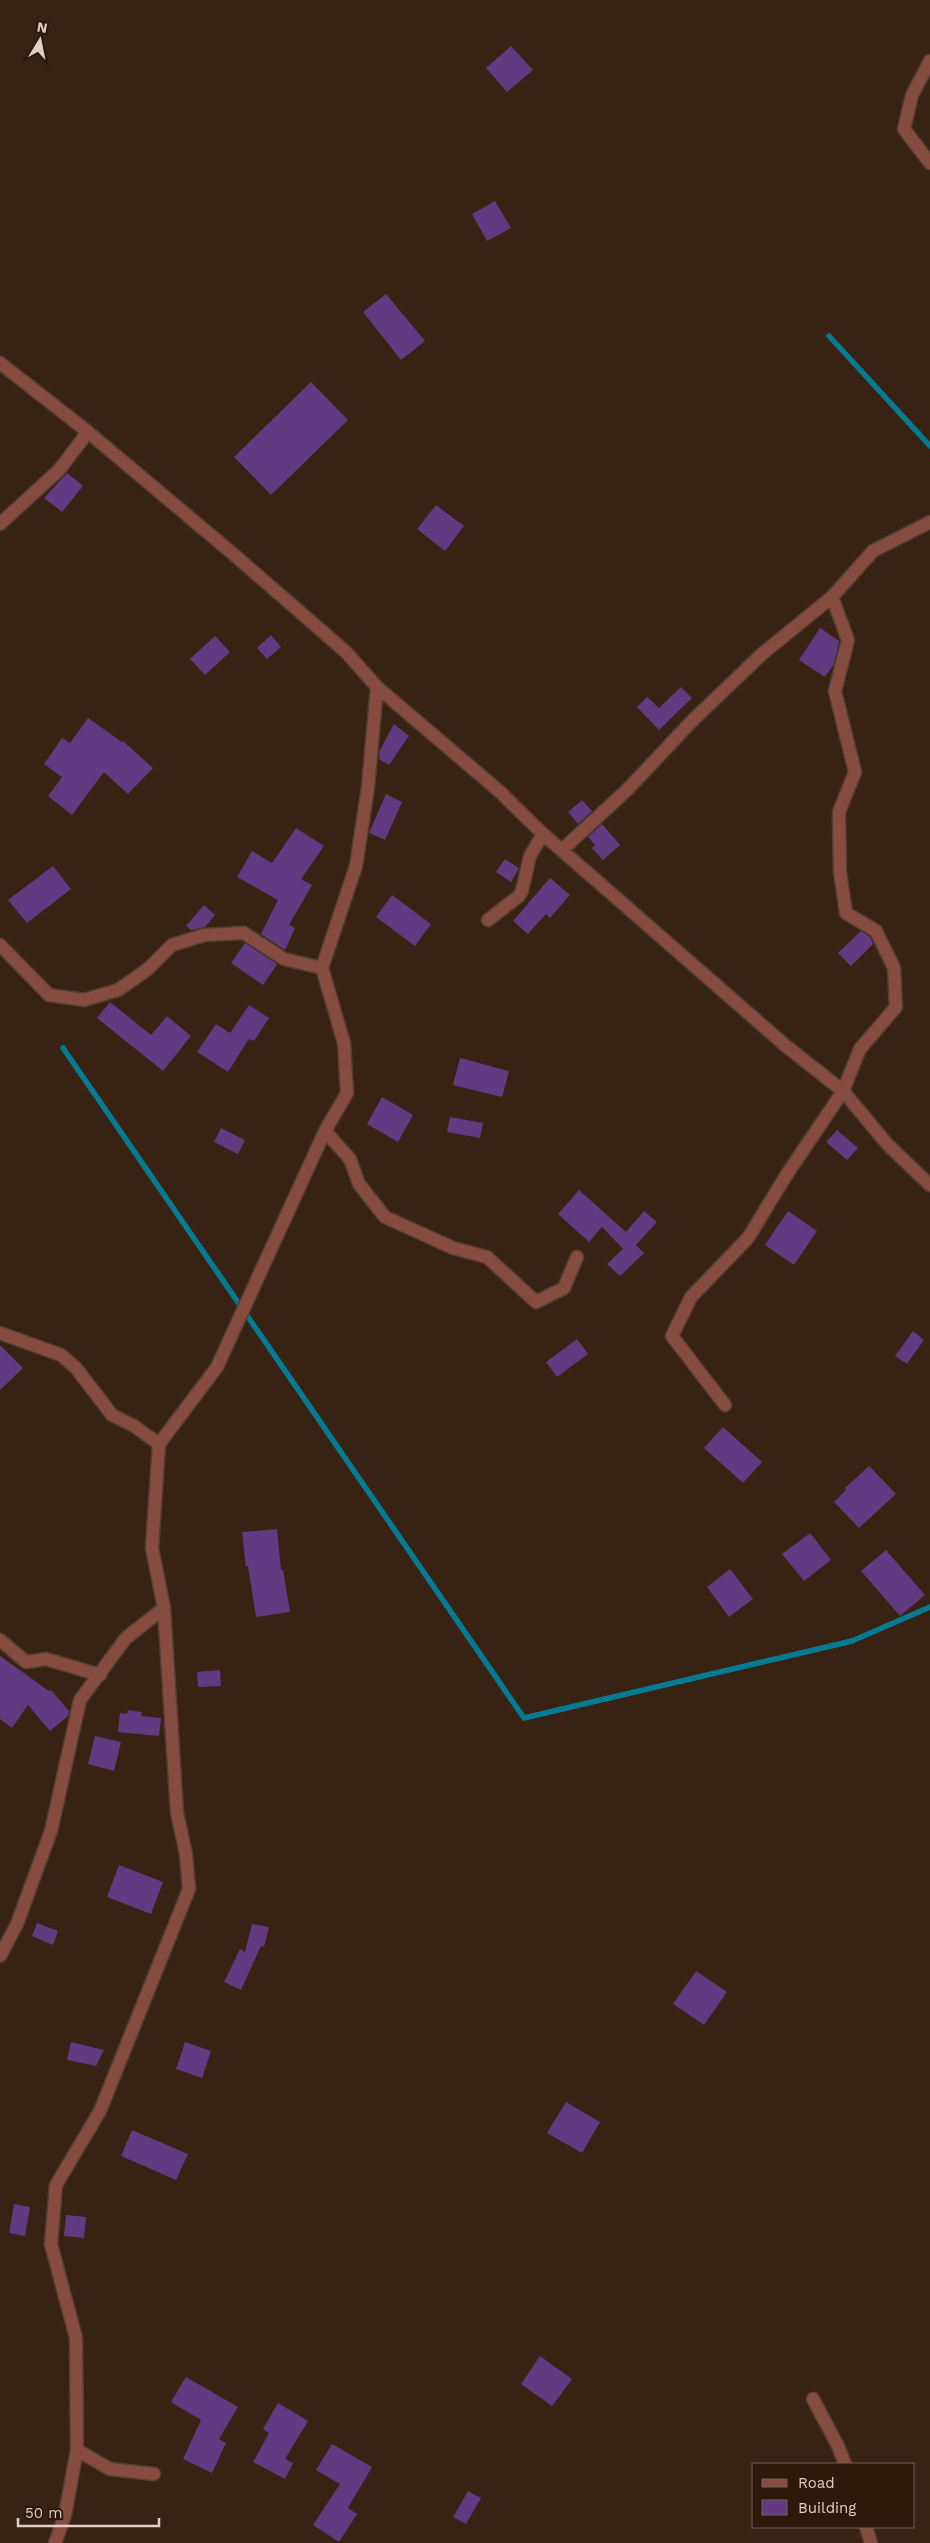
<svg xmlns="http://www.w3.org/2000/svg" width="930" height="2543" font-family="'Work Sans',sans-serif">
  <rect width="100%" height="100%" fill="#382213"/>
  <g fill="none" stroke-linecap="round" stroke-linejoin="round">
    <path stroke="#057b92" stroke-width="5.5" d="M829,336L930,446
      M63,1048L524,1718L852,1641L930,1607"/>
  </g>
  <path fill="#613a81" d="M511,46L533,70L507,92L486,68Z
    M495,201L511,228L487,241L472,214Z
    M386,294L425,341L401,360L363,312Z
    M311,382L348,420L271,495L234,457Z
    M67,473L83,486L62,512L44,498Z
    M436,505L464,526L445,551L417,529Z
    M820,628L839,641L834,664L825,677L799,660Z
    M271,635L281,647L267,659L257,648Z
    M215,636L230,652L205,675L190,659Z
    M681,687L692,698L659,730L637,707L647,697L659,708Z
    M88,718L122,742L123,741L153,768L128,794L104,772L72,815L48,796L62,777L44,764L62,738L70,743Z
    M394,724L409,736L389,765L379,759L380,750Z
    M386,794L402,802L385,840L369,833Z
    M582,800L592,811L578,824L568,812Z
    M602,824L620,845L603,860L592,848L595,845L588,837Z
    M296,828L324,846L301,879L312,885L289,925L295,928L285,950L261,934L278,900L237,877L252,851L272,863Z
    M505,859L519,868L511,882L496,872Z
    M53,866L71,889L27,923L8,900Z
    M550,878L570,895L550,918L546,914L528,934L513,921Z
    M392,895L431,924L415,946L376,917Z
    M204,905L215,915L205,927L191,930L186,926Z
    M861,931L870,937L873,944L851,966L838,953Z
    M245,943L277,964L263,985L231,963Z
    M110,1002L151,1035L167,1016L191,1036L163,1071L97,1018Z
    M249,1005L269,1018L254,1041L249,1039L228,1072L197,1052L216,1024L230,1033Z
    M460,1058L509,1071L502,1097L453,1085Z
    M382,1097L413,1115L398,1142L367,1124Z
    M450,1117L483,1123L480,1138L447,1132Z
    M221,1128L245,1140L238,1154L214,1142Z
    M837,1130L858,1148L847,1160L826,1142Z
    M579,1190L626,1232L644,1211L657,1222L636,1245L644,1253L620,1276L607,1264L623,1249L602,1227L589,1242L558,1214Z
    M788,1211L817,1231L794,1265L765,1245Z
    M913,1331L924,1340L907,1364L895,1356Z
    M577,1339L588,1354L557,1377L546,1362Z
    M0,1345L23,1368L0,1390Z
    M723,1427L762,1462L743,1483L704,1448Z
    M869,1466L896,1494L859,1528L834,1502L846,1490L845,1488Z
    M277,1529L281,1570H283L290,1612L256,1617L248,1566L246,1567L242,1532Z
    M810,1533L831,1560L804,1581L782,1554Z
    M886,1550L925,1595L900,1616L861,1571Z
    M730,1569L753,1599L729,1617L707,1587Z
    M0,1656L49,1691L51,1690L69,1711L68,1716L50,1731L28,1705L12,1728L0,1719Z
    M220,1670L221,1686L198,1687L197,1672Z
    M128,1710L142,1712L141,1716L161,1718L159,1736L118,1732L120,1713L127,1714Z
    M95,1736L121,1742L114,1771L88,1764Z
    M119,1865L163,1882L151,1914L107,1897Z
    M37,1923L58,1931L53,1945L32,1936Z
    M252,1924L269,1927L264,1947L261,1946L241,1990L224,1982L240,1949L245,1952Z
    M696,1971L727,1992L704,2025L673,2004Z
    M71,2042L104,2050L96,2066L67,2060Z
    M185,2042L211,2051L202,2078L176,2069Z
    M566,2102L600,2122L582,2153L547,2133Z
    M132,2130L188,2154L176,2180L121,2156Z
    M14,2204L30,2207L25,2236L9,2233Z
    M66,2215L86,2217L84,2238L64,2236Z
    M540,2356L572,2379L552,2406L521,2384Z
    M186,2377L238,2407L219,2439L226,2443L212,2473L183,2459L201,2420L171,2402Z
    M278,2403L308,2421L285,2459L293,2463L285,2479L253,2462L269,2433L263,2429Z
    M332,2444L372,2467L348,2508L357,2514L339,2542L313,2525L340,2484L316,2470Z
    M468,2491L481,2498L466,2524L453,2517Z"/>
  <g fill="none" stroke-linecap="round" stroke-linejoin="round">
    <g stroke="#533e30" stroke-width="15">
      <path id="minor" d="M930,61L912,95L904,129L930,163
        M0,363L88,432L232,553L346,652L377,687L499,791L543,834L786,1046L843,1091L888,1145L930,1185
        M0,524L59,470L88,432
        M562,850L628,789L692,721L762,654L832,597
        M488,920L519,896L522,891L530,856L543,834
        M0,945L49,995L84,1000L118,990L148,969L172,945L204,935L244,933L284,959L322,968
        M325,1131L350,1159L359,1184L385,1217L453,1248L487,1257L536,1302L564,1288L577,1257
        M0,1333L61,1355L76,1368L112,1415L134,1426L159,1444
        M725,1405L672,1336L691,1297L748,1238L787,1174L843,1091L860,1049L896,1007L894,968L876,931L846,913L840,872L839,812L855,772L835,691L848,640L832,597L873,551L930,522
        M0,1640L26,1662L46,1659L100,1675
        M0,1956L17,1924L51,1831L80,1700L126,1638L164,1608
        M813,2399L838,2446L845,2464
        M77,2450L110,2469L154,2474
        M866,2527L871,2543
        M55,2543L65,2515L77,2450L76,2338L51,2244L56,2185L100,2111L189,1889L186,1854L177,1813L164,1608L152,1548L159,1444L217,1367L325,1131L347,1093L344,1043L322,968L356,866L368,787L377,687"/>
    </g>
    <use href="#minor" stroke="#864c42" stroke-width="12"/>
  </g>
  <rect x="752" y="2463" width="162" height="65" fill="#2e180a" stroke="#756256"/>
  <rect x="762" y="2479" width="25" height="8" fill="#864c42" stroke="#756256"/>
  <text x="798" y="2488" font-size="15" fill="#dfd0c7">Road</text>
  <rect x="762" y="2500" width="25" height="15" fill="#613a81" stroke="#756256"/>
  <text x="798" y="2513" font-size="15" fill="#dfd0c7">Building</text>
  <g transform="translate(40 40) rotate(10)" stroke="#2e180a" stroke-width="4" paint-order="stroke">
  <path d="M0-4L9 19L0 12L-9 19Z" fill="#dfd0c7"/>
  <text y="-8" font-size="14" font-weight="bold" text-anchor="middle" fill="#dfd0c7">N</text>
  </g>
  <path d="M18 2518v8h141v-8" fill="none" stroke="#dfd0c7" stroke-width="2.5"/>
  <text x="25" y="2518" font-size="15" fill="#dfd0c7" stroke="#2e180a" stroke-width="4" paint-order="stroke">50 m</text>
</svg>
